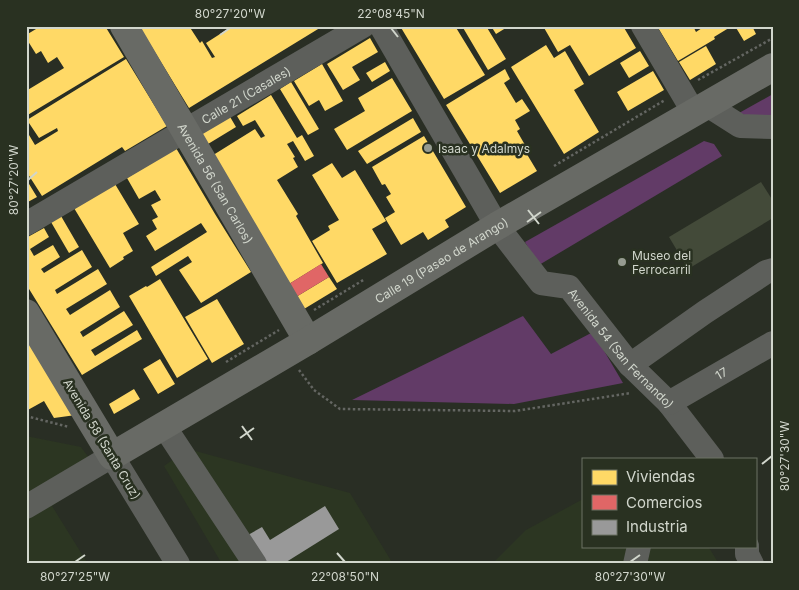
<svg xmlns="http://www.w3.org/2000/svg" width="799" height="590" font-family="Inter,sans-serif">
  <rect width="100%" height="100%" fill="#292e24"/>
  <path fill="#2c3622" d="M26,436L81,447L100,473L52,506L88,564H26Z
    M188,449L350,493L393,564H222L164,466Z
    M583,499V546H708L719,564H492L526,530Z"/>
  <path fill="#623b67" d="M773,94V119L761,121L739,113Z
    M704,141L714,144L722,156L539,265L525,242Z
    M523,316L551,354L593,332L623,383L514,404L352,400Z"/>
  <path fill="#ffd966" d="M41,26H105L124,57L26,116V91L64,68L57,57L48,63L41,51L36,54L26,38V35Z
    M139,26H189L200,43L202,41L212,58L215,57L206,43L231,27V26H323L189,108Z
    M400,26H452L453,28L455,26L485,75L444,99Z
    M462,26H486L506,59L488,70Z
    M491,26H509L496,34Z
    M543,26H623L636,48L589,76L570,45L558,52Z
    M657,26H693L696,32L705,26H732L714,37L715,39L678,61Z
    M735,26H752L756,34L744,41Z
    M370,38L378,52L352,67L360,80L343,90L327,64Z
    M546,45L554,58L565,51L584,84L574,90L599,132L564,154L511,67Z
    M706,46L716,64L690,80L679,62Z
    M640,51L649,66L629,78L620,63Z
    M126,59L167,126L125,151L122,147L42,196L26,171V130L35,145L58,131L57,128L39,138L27,120Z
    M385,62L390,71L372,82L366,73Z
    M322,64L343,101L325,111L319,100L309,106L294,81Z
    M505,69L510,79L504,83L516,103L522,99L530,111L515,120L520,129L517,131L525,145L522,146L537,171L500,193L446,105Z
    M653,71L664,90L628,111L617,92Z
    M392,78L412,111L347,150L334,129L365,111L358,98Z
    M291,82L319,129L308,135L280,89Z
    M271,95L297,138L302,135L314,156L305,161L293,141L287,144L295,157L293,158L298,167L277,180L298,214L296,216L323,263L289,284L210,157L255,129L261,138L265,136L255,120L243,126L237,116Z
    M229,115L236,127L208,144L200,132Z
    M413,118L421,132L367,164L358,151Z
    M424,136L466,207L445,220L449,227L428,240L423,232L401,245L385,218L395,212L386,197L391,194L385,184L382,185L372,167Z
    M176,148L215,214L251,272L201,303L179,270L192,262L188,256L156,276L151,267L207,232L201,223L155,251L146,236L157,229L152,220L158,217L151,205L161,200L155,190L139,199L127,178Z
    M332,163L342,178L355,170L386,221L372,229L387,254L337,283L312,241L330,230L328,226L339,220L312,175Z
    M26,179L37,197L26,203Z
    M115,184L139,224L123,233L133,251L123,257L124,259L110,268L74,208Z
    M61,216L79,247L69,253L51,222Z
    M44,228L49,237L30,249L34,256L53,245L60,257L41,269L44,273L82,250L92,267L55,290L57,294L98,269L107,284L66,309L70,315L110,290L120,307L80,332L83,337L124,311L133,325L91,350L95,356L137,330L142,339L82,375L26,284V238Z
    M329,277L337,289L304,309L296,297Z
    M160,279L208,359L177,378L129,296L146,286L147,287Z
    M217,299L244,344L212,363L185,317Z
    M26,335L76,415L54,418L44,401L26,411Z
    M160,359L175,384L158,394L143,369Z
    M134,389L140,399L114,414L109,404Z"/>
  <path fill="#e06666" d="M321,264L329,277L296,297L289,284Z"/>
  <path fill="#999" d="M325,506L339,529L283,564H266L248,535L262,527L270,540Z"/>
  <path fill="#434a39" d="M761,182L773,201V218L688,269L669,237Z"/>
  <g fill="none" stroke-linecap="round" stroke-linejoin="round">
    <path stroke="#646662" stroke-width="2.5" stroke-dasharray="2.5 2.5" stroke-linecap="butt" d="M698,80L773,38
      M554,166L665,100
      M314,310L365,279
      M226,362L279,330
      M299,370L314,390L340,409L515,411L631,393
      M26,416L69,427"/>
    <g stroke="#5d5f5b" stroke-width="24">
      <path id="s1" d="M381,26L497,226L541,283L569,287L630,365L669,403L712,459"/>
      <path d="M643,26L694,113"/>
      <path d="M707,105L740,126L773,127"/>
      <path id="s2" d="M26,224L363,26"/>
      <path d="M630,365L705,312L766,272L773,270"/>
      <path id="s3" d="M669,403L773,343"/>
      <path d="M164,426L255,564"/>
      <path d="M26,507L112,456L178,564"/>
      <path d="M747,546V554L752,564"/>
      <path d="M635,564L639,546"/>
    </g>
    <g stroke="#686a65" stroke-width="28">
      <path id="s4" d="M124,26L308,341"/>
      <path id="s5" d="M26,313L112,456L308,341L497,226L773,67"/>
    </g>
  </g>
  <path fill="none" stroke="#d1d6cc" stroke-width="2" d="M391,28L398,37M220,35L230,28M28,180L37,172M528,210L539,224M527,222L541,212M242,426L252,440M240,438L254,428M762,464L772,456M337,553L345,562M75,562L85,555M630,562L640,555"/>
  <g fill="#969b91" stroke="#293121" stroke-width="2">
    <circle cx="428" cy="148" r="5"/>
    <circle cx="622" cy="262" r="5"/>
  </g>
  <g text-anchor="middle" dominant-baseline="central" stroke-width="5" stroke-linejoin="round" paint-order="stroke">
    <g font-size="12" fill="#d1d6cc" stroke="#293121">
      <text stroke="none"><textPath href="#s2" startOffset="255">Calle 21 (Casales)</textPath></text>
      <text stroke="none"><textPath href="#s4" startOffset="182">Avenida 56 (San Carlos)</textPath></text>
      <text stroke="none"><textPath href="#s5" startOffset="550">Calle 19 (Paseo de Arango)</textPath></text>
      <text stroke="none"><textPath href="#s1" startOffset="412">Avenida 54 (San Fernando)</textPath></text>
      <text stroke="none"><textPath href="#s3" startOffset="60">17</textPath></text>
      <text transform="translate(102 439) rotate(59)">Avenida 58 (Santa Cruz)</text>
    </g>
    <g font-size="12" fill="#d1d6cc" stroke="#293121" text-anchor="start">
      <text x="438" y="148">Isaac y Adalmys</text>
      <text x="632" y="255">Museo del<tspan x="632" dy="14">Ferrocarril</tspan></text>
    </g>
  </g>
  <rect width="799" height="590" fill="none" stroke="#293121" stroke-width="55"/>
  <rect x="582" y="458" width="175" height="90" fill="#293121" stroke="#6c7365"/>
  <rect x="592" y="470" width="25" height="15" fill="#ffd966" stroke="#6c7365"/>
  <text x="626" y="482" font-size="15" fill="#d1d6cc">Viviendas</text>
  <rect x="592" y="495" width="25" height="15" fill="#e06666" stroke="#6c7365"/>
  <text x="626" y="508" font-size="15" fill="#d1d6cc">Comercios</text>
  <rect x="592" y="520" width="25" height="15" fill="#999999" stroke="#6c7365"/>
  <text x="626" y="532" font-size="15" fill="#d1d6cc">Industria</text>
  <rect x="28" y="28" width="744" height="534" fill="none" stroke="#d1d6cc" stroke-width="2"/>
  <g font-size="12" text-anchor="middle" fill="#d1d6cc">
    <text x="230" y="18">80°27'20"W</text>
    <text x="391" y="18">22°08'45"N</text>
    <text transform="translate(14 180) rotate(-90)" y="4">80°27'20"W</text>
    <text transform="translate(785 456) rotate(-90)" y="4">80°27'30"W</text>
    <text x="75" y="581">80°27'25"W</text>
    <text x="345" y="581">22°08'50"N</text>
    <text x="630" y="581">80°27'30"W</text>
  </g>
</svg>
